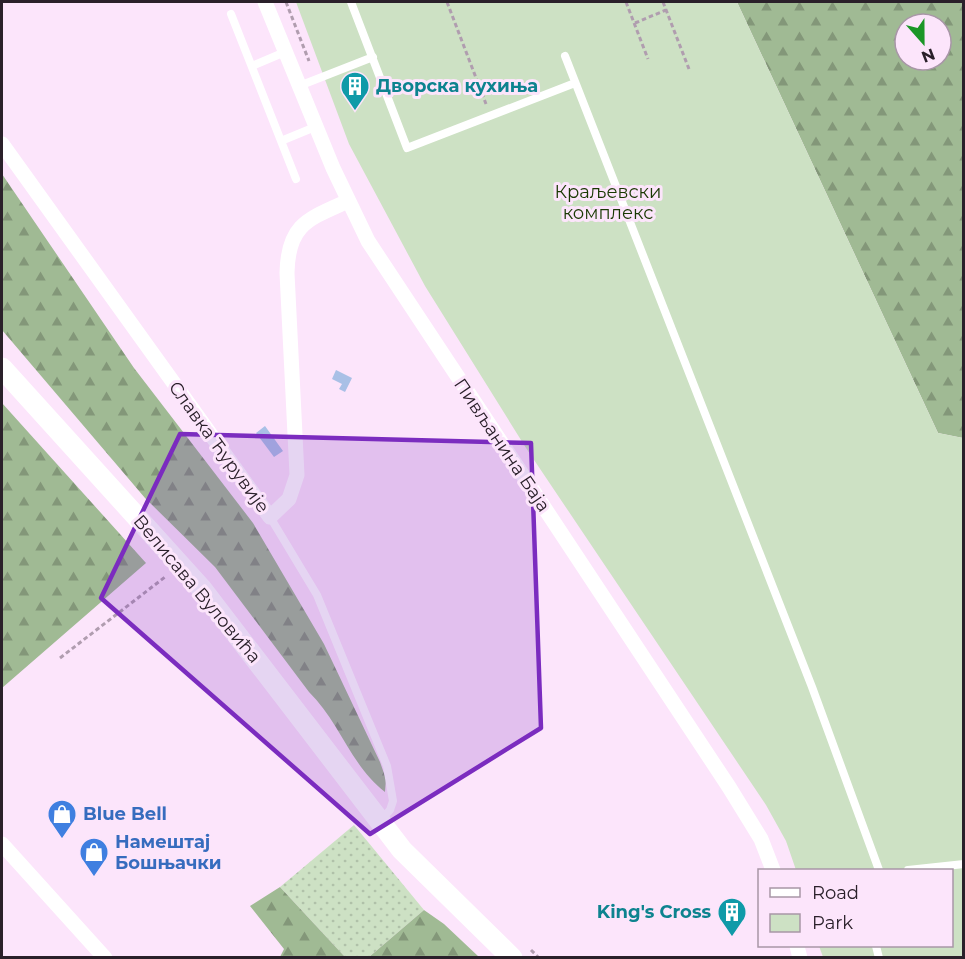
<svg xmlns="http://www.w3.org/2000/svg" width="965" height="959" font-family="Montserrat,sans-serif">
  <defs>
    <pattern id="grass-dots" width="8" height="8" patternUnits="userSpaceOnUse" patternTransform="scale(1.5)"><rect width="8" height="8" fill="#cde1c4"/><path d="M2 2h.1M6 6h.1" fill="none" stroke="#b0c1a9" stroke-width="1.8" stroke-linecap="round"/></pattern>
    <pattern id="forest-firs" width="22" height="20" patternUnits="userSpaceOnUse" patternTransform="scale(1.5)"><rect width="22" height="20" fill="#a0ba94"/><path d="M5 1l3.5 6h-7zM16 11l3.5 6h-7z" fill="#839779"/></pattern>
  </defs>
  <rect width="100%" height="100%" fill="#fce5fb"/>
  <path fill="url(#grass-dots)" d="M354,825L424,910L369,957H345L280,887Z"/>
  <path fill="url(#forest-firs)" fill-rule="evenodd" d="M737,2H963V438L938,433ZM905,24H941V60H905Z
    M2,174L134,368L253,523L324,644L380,762L386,779L385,792C351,766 339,721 309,692L215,567L145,498L2,330Z
    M2,403L146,563L2,688Z
    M280,887L345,957H280L284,949L250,906Z
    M424,910L444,924L479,957H369Z"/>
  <path fill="#cde1c4" d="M296,2H737L938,433L963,438V957H823L819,946H952V870H796L786,841L766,805L526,448L425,286L349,144Z"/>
  <path fill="#a9c0e6" d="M336,370L352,378L345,392L339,389L342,384L332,379Z
    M265,426L283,451L274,457L256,433Z"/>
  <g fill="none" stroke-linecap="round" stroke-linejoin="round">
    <path stroke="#b09daf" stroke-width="3" stroke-dasharray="4.5 3" stroke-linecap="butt" d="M286,2L309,61
      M447,2L486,104
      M626,2L648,59
      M663,2L689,69
      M635,23L666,10
      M60,658L165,577
      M531,950L539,958"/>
    <path stroke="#fff" stroke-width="8" d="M351,2L407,148L575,83
      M231,14L296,179
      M565,56L812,687L879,870
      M252,66L285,52
      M299,86L373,57
      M281,141L315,127
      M270,517L317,595L387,766L393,801L390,810L380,821
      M908,870L964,864
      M876,946L879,958"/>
    <path stroke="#fff" stroke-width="15" d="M265,2L333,168L368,241L729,787L761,839L773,870
      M2,144L270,517L289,499L297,475L287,273C288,224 308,219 348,201
      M2,844L105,958
      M797,946L800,958"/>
    <path stroke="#fff" stroke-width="21" d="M2,368L201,588L402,850L512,958"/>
  </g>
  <path fill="#7b2cbf" fill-opacity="0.2" stroke="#7b2cbf" stroke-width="4.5" stroke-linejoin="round" d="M180,434L531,443L541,728L370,834L101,598Z"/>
  <defs>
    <g id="building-pin" transform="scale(1.5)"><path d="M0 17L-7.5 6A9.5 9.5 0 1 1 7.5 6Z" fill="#0f9aa8" stroke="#fce5fb"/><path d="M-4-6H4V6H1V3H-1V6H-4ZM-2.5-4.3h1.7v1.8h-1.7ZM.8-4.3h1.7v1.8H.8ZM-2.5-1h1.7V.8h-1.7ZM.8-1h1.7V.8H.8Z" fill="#fff"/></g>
    <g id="shop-pin" transform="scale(1.5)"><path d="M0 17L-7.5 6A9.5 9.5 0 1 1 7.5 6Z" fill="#3f7fe0" stroke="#fce5fb"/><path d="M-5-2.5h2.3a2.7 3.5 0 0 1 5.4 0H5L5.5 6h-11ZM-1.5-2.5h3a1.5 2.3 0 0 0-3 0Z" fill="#fff"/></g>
  </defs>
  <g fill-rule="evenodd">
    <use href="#building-pin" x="355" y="86"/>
    <use href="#shop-pin" x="62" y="814"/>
    <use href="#shop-pin" x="94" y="852"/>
    <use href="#building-pin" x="732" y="912"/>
  </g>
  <g text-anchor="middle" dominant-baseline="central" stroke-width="6" stroke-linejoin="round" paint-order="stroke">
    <g font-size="18" font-weight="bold" fill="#0d838f" stroke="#fce5fb" text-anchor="start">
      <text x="376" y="86">Дворска кухиња</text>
      <text x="711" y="912" text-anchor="end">King's Cross</text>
    </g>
    <g font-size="18" fill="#193902" stroke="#fce5fb">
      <text x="608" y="192">Краљевски<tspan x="608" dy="21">комплекс</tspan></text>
    </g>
    <g font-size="18" fill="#2a202a" stroke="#fce5fb">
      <text transform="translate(502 445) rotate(56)">Пивљанина Баја</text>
      <text transform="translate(219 447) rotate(54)">Славка Ћурувије</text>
      <text transform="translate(197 589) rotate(50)">Велисава Вуловића</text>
    </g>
    <g font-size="18" font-weight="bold" fill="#366cbe" stroke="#fce5fb" text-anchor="start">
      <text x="83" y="814">Blue Bell</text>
      <text x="115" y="842">Намештај<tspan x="115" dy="21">Бошњачки</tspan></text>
    </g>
  </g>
  <rect width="965" height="959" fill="none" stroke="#2a202a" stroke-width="6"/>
  <rect x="758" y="869" width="195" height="78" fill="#fce5fb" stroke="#a896a7" stroke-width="1.5"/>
  <rect x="770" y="888" width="30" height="9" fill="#ffffff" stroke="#a896a7" stroke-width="1.5"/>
  <text x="812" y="899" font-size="18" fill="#2a202a">Road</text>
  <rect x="770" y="914" width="30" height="18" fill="#cde1c4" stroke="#a896a7" stroke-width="1.5"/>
  <text x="812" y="929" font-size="18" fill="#2a202a">Park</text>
  <g transform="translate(923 42) rotate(159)"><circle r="28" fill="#fce5fb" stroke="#a896a7" stroke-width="1.5"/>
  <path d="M0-4.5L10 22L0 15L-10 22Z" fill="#1b9627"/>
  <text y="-9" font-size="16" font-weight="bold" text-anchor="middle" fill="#2a202a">N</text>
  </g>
</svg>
